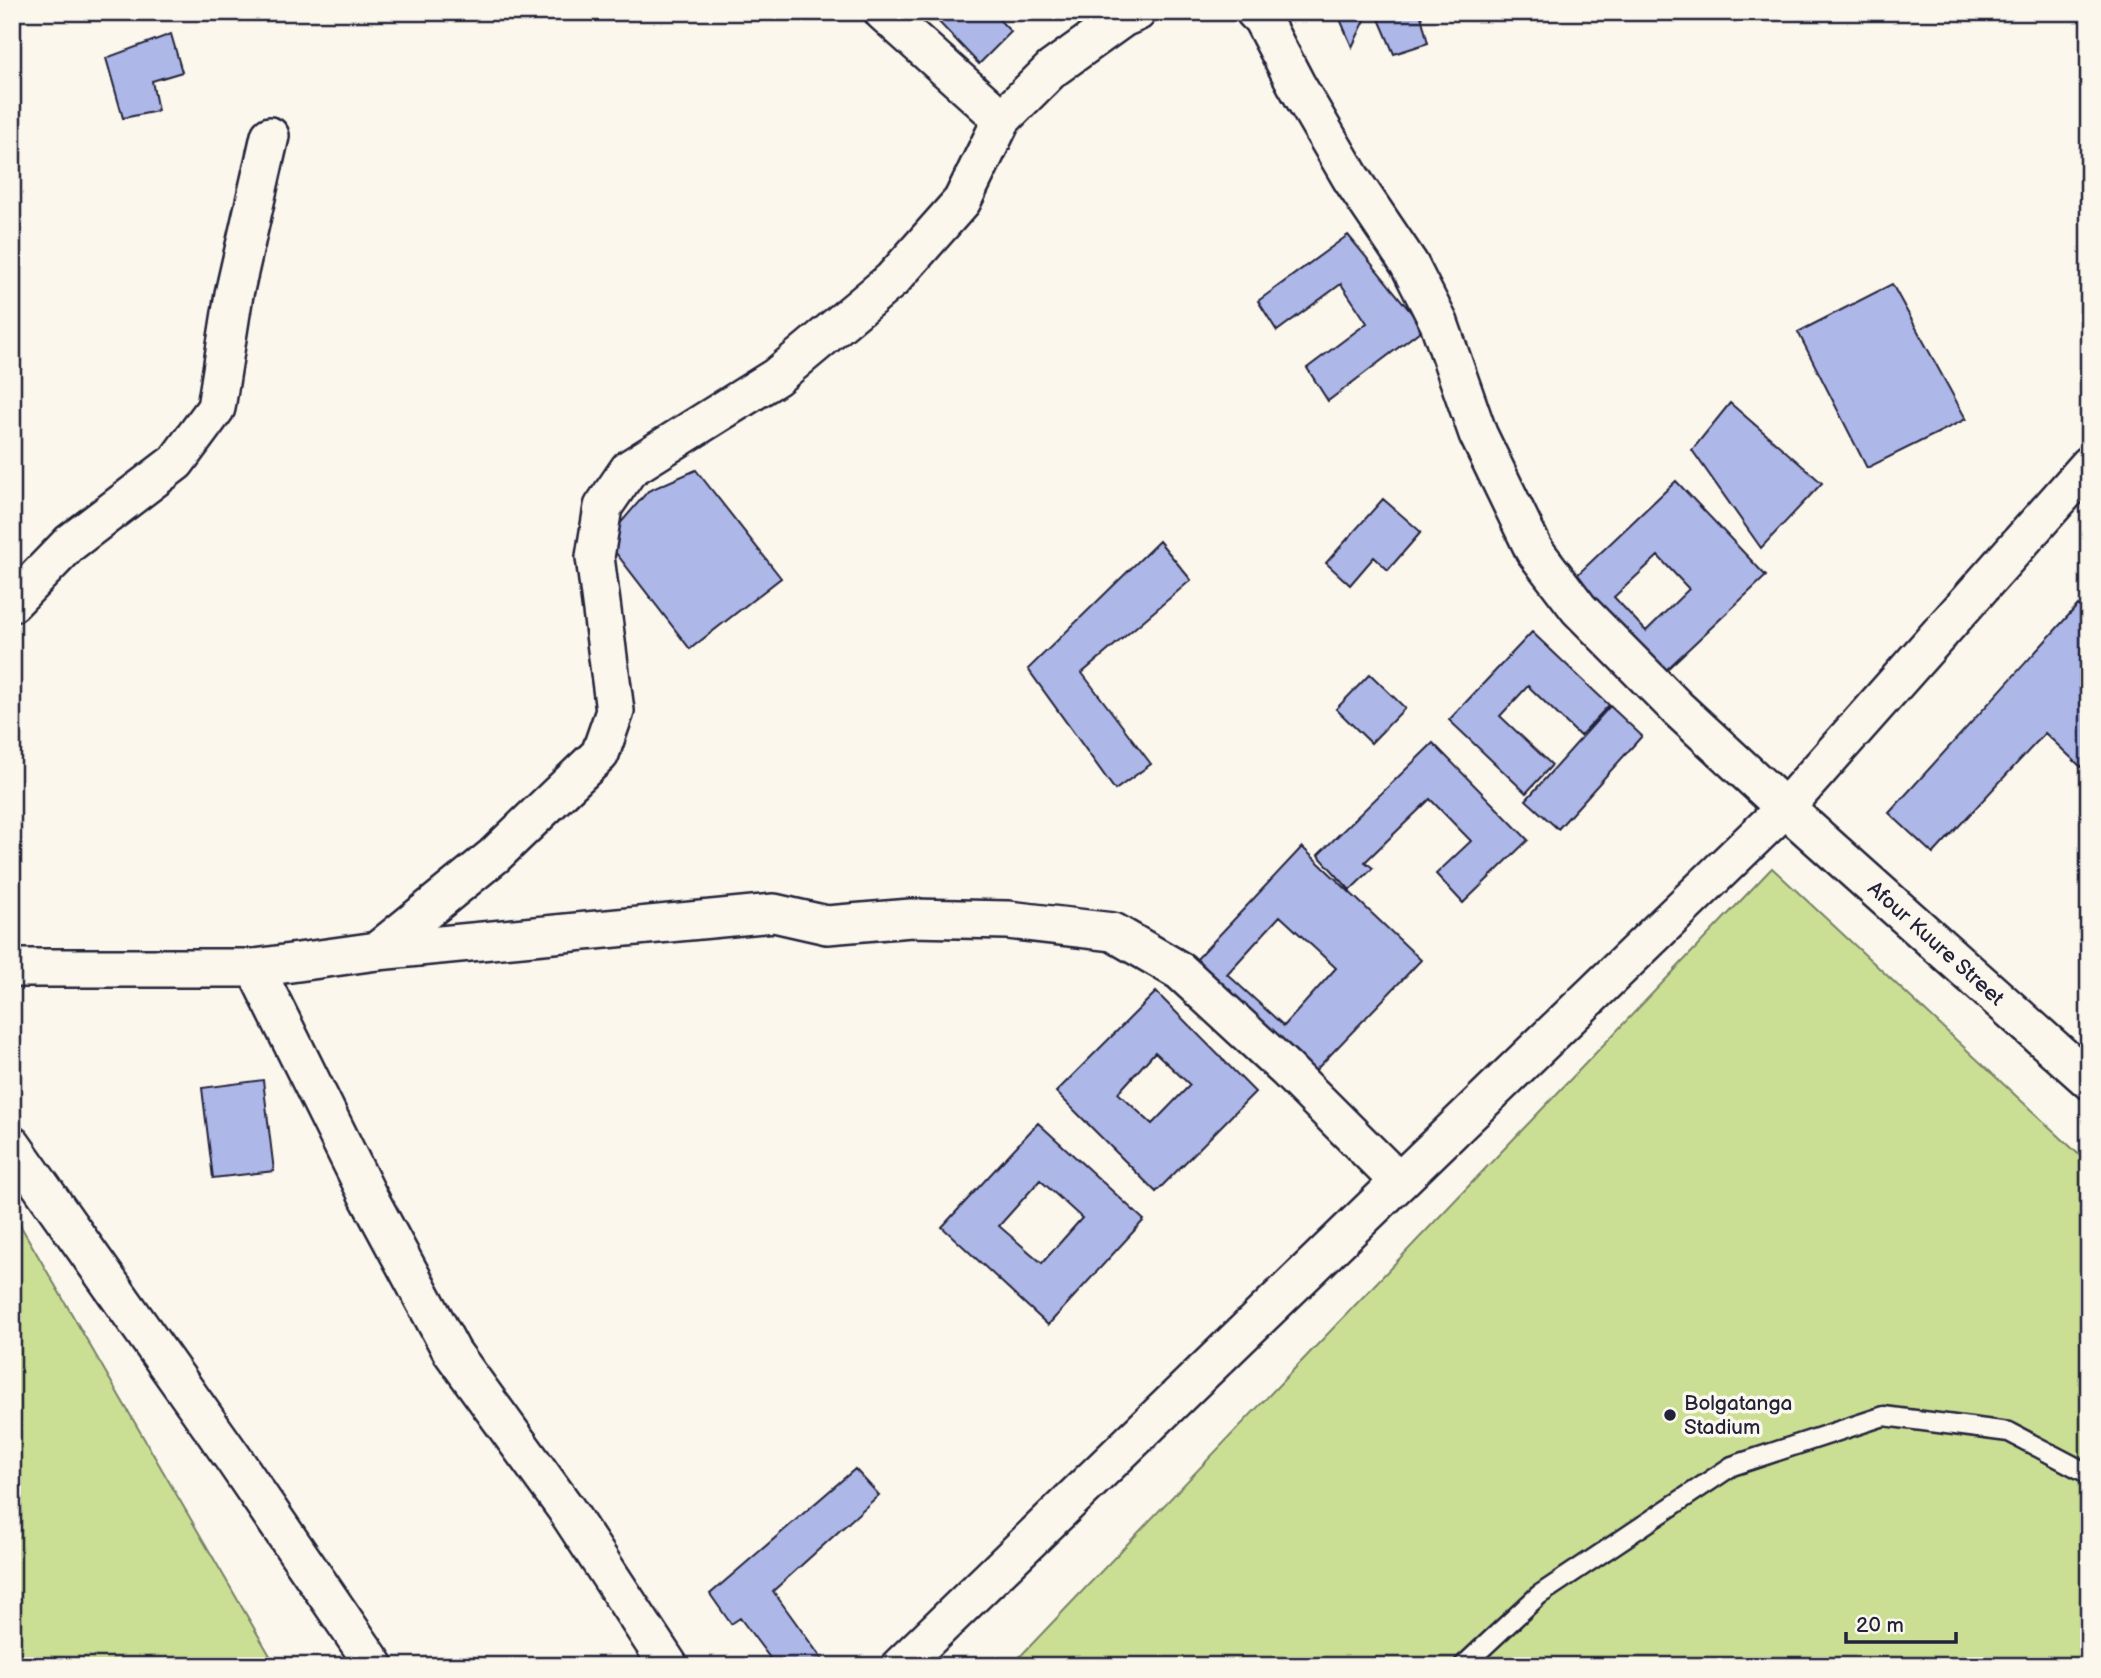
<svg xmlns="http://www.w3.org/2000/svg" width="2101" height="1678" font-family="'Balsamiq Sans',sans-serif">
  <rect width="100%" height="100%" fill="#fbf7ec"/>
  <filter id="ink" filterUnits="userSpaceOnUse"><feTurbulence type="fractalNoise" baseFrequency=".0143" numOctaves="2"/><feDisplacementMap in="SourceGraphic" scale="14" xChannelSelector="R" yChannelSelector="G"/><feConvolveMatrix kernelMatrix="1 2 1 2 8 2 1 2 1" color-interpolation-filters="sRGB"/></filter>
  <g filter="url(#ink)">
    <path fill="#cbdf94" stroke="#768068" stroke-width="2" d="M1772,868L2089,1164V1666H1011Z
      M12,1211L276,1666H12Z"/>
    <path fill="#adb7e8" stroke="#22223b" stroke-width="2" fill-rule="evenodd" d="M934,12H992L1011,32L979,64L932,15Z
      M1337,12H1369L1352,47Z
      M1376,12H1420L1428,43L1394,54Z
      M171,34L182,72L152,81L158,111L123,118L106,58Z
      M1348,235L1424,328L1328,401L1307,368L1367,323L1341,284L1277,331L1258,301Z
      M1892,284L1966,419L1867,468L1798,332Z
      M1730,403L1822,483L1761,548L1692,450Z
      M696,470L781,578L690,649L606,540L648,491Z
      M1676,481L1766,576L1664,672L1575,577ZM1658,556L1689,589L1646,631L1614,597Z
      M1383,499L1421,532L1388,570L1374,557L1350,585L1326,563Z
      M1159,541L1191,580L1082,673L1151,764L1115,790L1028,669Z
      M2078,605L2089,615V759L2081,767L2045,733L1933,854L1889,813Z
      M1532,632L1609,705L1580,736L1528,686L1500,716L1552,765L1526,793L1449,720Z
      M1370,674L1405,708L1371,743L1336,709Z
      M1610,706L1642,736L1558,829L1526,800Z
      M1433,743L1528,840L1463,903L1436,874L1471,841L1430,799L1365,862L1373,868L1350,890L1318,855Z
      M1302,847L1421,960L1312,1074L1195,961ZM1280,916L1336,968L1284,1026L1227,974Z
      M1156,992L1255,1092L1156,1192L1056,1092ZM1155,1052L1190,1085L1152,1124L1118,1093Z
      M263,1080L274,1171L213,1178L202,1088Z
      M1038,1123L1144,1220L1048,1325L942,1227ZM1040,1180L1082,1218L1042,1263L999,1226Z
      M855,1469L879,1495L773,1591L827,1666H759L770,1658L740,1618L731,1624L710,1594Z"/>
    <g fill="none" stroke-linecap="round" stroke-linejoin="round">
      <g stroke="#22223b" stroke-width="23">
        <path id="lane" d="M1463,1666L1539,1595L1732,1466L1884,1416L2009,1432L2089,1474"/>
      </g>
      <g stroke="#22223b" stroke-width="42">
        <g id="street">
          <path d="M883,12L1002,119"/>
          <path id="s1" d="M1255,12L1262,19L1296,84L1351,178L1409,264L1439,323L1478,434L1534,550L1579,609L1677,708L1785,808L2089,1080"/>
          <path d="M12,603L70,543L176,462L216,408L234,294L270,136"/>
          <path d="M377,951L494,856L600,754L615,711L595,557L603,507L629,469L776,377L892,280L962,201L1002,119L1052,69L1123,18L1137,12"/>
          <path d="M12,968H255L368,1196L452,1352L566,1509L669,1666"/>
          <path d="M255,968L377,951L774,913L827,925L911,918L1008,920L1113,932L1180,971L1286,1069L1399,1182"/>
          <path d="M12,1145L233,1458L375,1666"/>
          <path d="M900,1666L1785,808L2089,465"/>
        </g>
      </g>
      <use href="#lane" stroke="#fbf7ec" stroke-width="18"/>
      <use href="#street" stroke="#fbf7ec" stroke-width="37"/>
    </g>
  </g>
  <circle fill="#22223b" stroke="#fbf7ec" stroke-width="2.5" cx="1670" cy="1415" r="7"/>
  <g text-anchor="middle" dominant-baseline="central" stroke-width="7" stroke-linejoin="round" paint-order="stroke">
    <g font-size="21" fill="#22223b" stroke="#fbf7ec">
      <text stroke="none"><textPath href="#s1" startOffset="1172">Afour Kuure Street</textPath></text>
    </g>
    <g font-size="21" fill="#22223b" stroke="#fbf7ec" text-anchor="start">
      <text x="1684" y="1403">Bolgatanga<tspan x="1684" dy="24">Stadium</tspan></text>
    </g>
  </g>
  <rect width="2101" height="1678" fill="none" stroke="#fbf7ec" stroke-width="42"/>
  <rect x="21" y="21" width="2059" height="1636" fill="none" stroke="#22223b" stroke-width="2.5" filter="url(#ink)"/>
  <path d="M1846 1632v10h110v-10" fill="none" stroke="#22223b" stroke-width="3.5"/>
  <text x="1856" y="1632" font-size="21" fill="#22223b" stroke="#fbf7ec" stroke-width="5" paint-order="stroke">20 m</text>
</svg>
